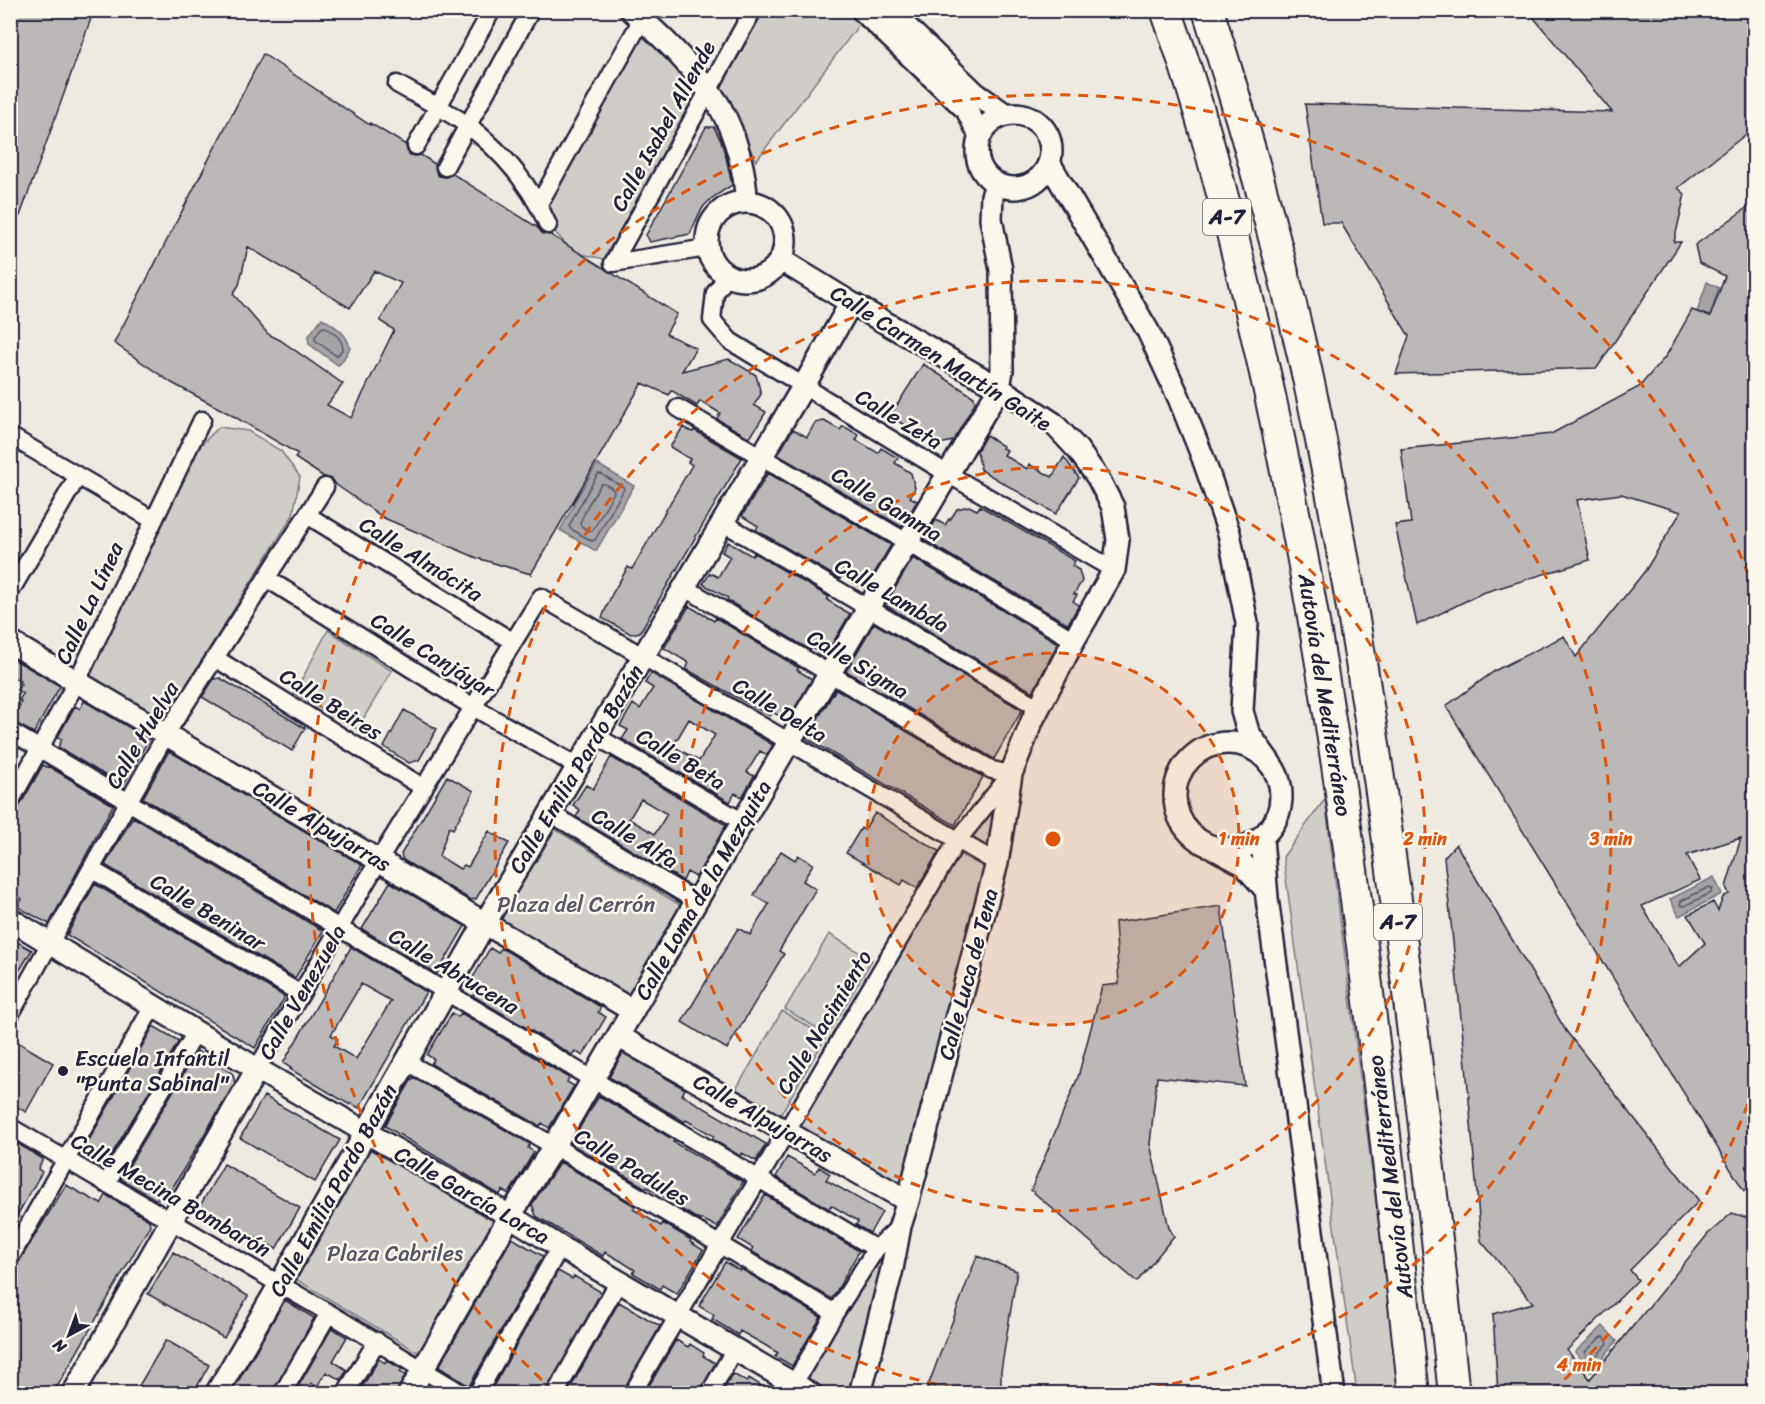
<svg xmlns="http://www.w3.org/2000/svg" width="1765" height="1404" font-family="Sriracha,sans-serif">
  <rect width="100%" height="100%" fill="#eeeae2"/>
  <filter id="ink" filterUnits="userSpaceOnUse"><feTurbulence type="fractalNoise" baseFrequency=".0167" numOctaves="2"/><feDisplacementMap in="SourceGraphic" scale="12" xChannelSelector="R" yChannelSelector="G"/><feConvolveMatrix kernelMatrix="1 2 1 2 8 2 1 2 1" color-interpolation-filters="sRGB"/></filter>
  <g filter="url(#ink)">
    <path fill="#d0cdc9" stroke="#797882" stroke-width="1.5" d="M764,11H847L861,22L756,161L721,87Z
      M644,34L698,90L604,259L573,252L555,232L548,205Z
      M219,427L248,431L281,451L300,477L293,515L162,724L89,678L186,470L200,446Z
      M328,630L392,671L357,729L294,694Z
      M1004,792L988,847L967,838Z
      M1325,799L1400,1393H1357L1283,857Z
      M555,829L680,905L629,998L496,919Z
      M957,853L988,869L902,1192L791,1131Z
      M829,934L872,960L828,1035L785,1009Z
      M782,1011L826,1037L779,1117L735,1091Z
      M369,1149L498,1224L419,1353L294,1278Z
      M877,1257L885,1261L851,1393H824L802,1380Z"/>
    <path fill="#a6a3a7" stroke="#716f7c" stroke-width="1.5" d="M1707,282L1719,288L1710,316L1697,312Z
      M322,318C336,327 346,332 350,348L341,363L338,365L309,344L308,337Z
      M597,464L634,486L596,551L560,530L574,505L573,504Z
      M1714,877L1722,894L1679,916L1670,899Z
      M1603,1326L1617,1341L1591,1372L1575,1352Z"/>
    <g fill="none" stroke-linecap="round" stroke-linejoin="round">
      <path stroke="#575666" stroke-width="1.5" d="M325,327C334,333 341,337 343,348L338,355H335L315,340V337L321,328Z
        M598,474H601L623,487L624,489L595,540L592,541L571,529L569,526C579,508 587,491 598,474Z
        M601,484C605,483 613,488 614,492L593,530L589,531L581,526L580,523L588,505Z
        M1709,887L1713,889L1711,893L1684,906L1680,905L1681,901Z
        M1601,1337H1605L1608,1343L1593,1360L1590,1361L1585,1355V1352Z"/>
    </g>
    <path fill="#bcb8b8" stroke="#22223b" stroke-width="1.5" fill-rule="evenodd" d="M10,10H94L20,216L10,210Z
      M1540,10H1755V127L1678,188L1685,194L1674,242H1681L1597,368L1396,374L1409,336L1341,223H1322L1305,104L1612,112L1534,18Z
      M263,54L370,125V123L406,145L407,151L410,155L416,156L421,155L435,164L436,172L439,176L446,177L453,174L537,227L543,234L551,235L677,314L666,334L696,348L682,371L729,359L756,375L761,394L754,405L766,412L750,438L717,419L720,413L700,401L697,406L671,390L669,395L642,383L531,574L477,558L384,518L335,484L331,479L324,477L295,458L298,454L228,413L172,383L114,343ZM248,247L350,308L374,271L401,283L380,321L394,330L351,418L327,405L343,384L280,340L268,334L233,294L239,285Z
      M706,127H714L721,141L726,157L732,185L712,198L704,206L699,214L690,234L650,242L646,235Z
      M1755,202V1182L1744,1191L1446,706L1496,670L1564,636L1576,657L1645,571L1681,512L1621,494L1577,500L1590,560L1482,593L1417,625L1395,525L1411,523L1401,449L1551,434L1639,387L1666,356L1692,310L1710,317L1725,276L1699,263L1695,245ZM1741,838L1726,887L1729,894L1723,897L1718,911L1713,902L1688,915L1705,943L1679,967L1642,906L1700,880L1687,855Z
      M923,364L974,397L975,403L953,441L935,445L890,416Z
      M824,421L840,430L843,426L859,435L856,440L878,453L881,448L898,458L895,463L911,473L915,488L910,497L917,501L902,527L778,455L793,429L807,437L815,423Z
      M683,427L690,431L693,432L694,430L742,458L640,632L631,634L602,618L612,594L628,567L632,569L692,465L688,462L690,459L670,447Z
      M986,435L1003,446L1002,448L1007,450L1004,455L1027,469L1029,464L1052,477L1064,457L1079,478L1056,514L981,470L977,451Z
      M768,473L891,545L865,589L842,575L840,579L756,530L758,526L742,516Z
      M969,506L977,510L980,506L1075,561L1072,566L1079,570L1082,581L1074,594L1077,595L1073,601L1079,605L1068,624L924,540L936,520L945,525L949,519L950,520L957,509Z
      M728,542L752,556L754,553L829,597L827,600L850,614L825,656L811,647L810,650L727,600L728,598L703,584L710,573L718,577L730,557L722,552Z
      M913,558L1058,643L1033,692L885,605Z
      M689,606L714,621L716,618L799,668L797,670L812,679L787,721L773,712L770,716L686,669L689,663L664,648Z
      M874,623L1022,710L994,759L846,671Z
      M10,657L60,686L34,733L11,721L20,706L19,705L21,701L19,700L23,694L17,690L21,684L19,683L20,681L10,675Z
      M651,673L773,745L767,755L760,751L747,772L754,776L742,797L735,793L730,802L622,739L628,730L620,726L633,704L640,709L653,688L645,683ZM689,719L715,735L699,761L673,746Z
      M220,678L305,728L292,751L202,697L214,679Z
      M836,689L983,777L955,825L806,738Z
      M84,701L149,739L123,786L58,747L62,739L58,737L75,706L80,709Z
      M404,710L437,729L419,760L409,763L384,747Z
      M169,751L362,865L334,913L143,798Z
      M611,757L726,825L696,877L687,872L683,881L576,817L580,810L573,805L586,785L593,789ZM641,799L667,814L655,834L629,819Z
      M43,765L47,767L48,766L113,805L49,924L18,907L22,899L10,892V823Z
      M447,776L474,791L453,829L449,827L439,856L460,869L464,865L468,867L489,831L509,843L476,899L471,900L403,860L401,854Z
      M875,813L939,851L917,888L904,880L901,885L846,853L861,828L864,830Z
      M133,817L323,931L295,978L105,865Z
      M1456,844L1566,1031L1699,1201L1630,1270L1638,1280L1567,1350L1590,1379L1708,1234L1732,1213L1755,1220V1394H1498L1493,1314L1533,1303L1481,1241L1466,1065L1444,857Z
      M781,851L795,860L798,855L813,864L803,881L816,889L779,951L784,954L727,1049L682,1022L738,928L750,935L769,904L754,895Z
      M390,882L465,926L437,974L362,929Z
      M95,884L285,997L255,1048L67,935Z
      M1221,906L1245,1086L1157,1077L1150,1144L1169,1228L1174,1236L1137,1282L1031,1190L1078,1077L1102,986L1119,984L1115,922Z
      M10,938L32,950L10,986Z
      M351,947L426,992L359,1108L351,1103L350,1105L290,1069L291,1068L283,1063ZM361,984L391,1001L356,1059L334,1046L338,1039L331,1035Z
      M490,948L498,953L501,948L601,1007L598,1012L606,1017L583,1056L575,1051L572,1055L473,996L475,992L467,988Z
      M452,1013L458,1017L461,1013L569,1078L567,1082L574,1086L549,1128L542,1123L540,1126L431,1064L434,1059L427,1055Z
      M153,1027H155L179,1041L105,1166L83,1154V1151Z
      M16,1041L53,1063L26,1112L10,1103V1052Z
      M197,1051L233,1074L235,1083L167,1197L155,1199L121,1179Z
      M623,1053L685,1089L682,1095L766,1144L756,1161L742,1153L740,1156L712,1139L714,1136L686,1120L685,1122L609,1077Z
      M414,1078L530,1144L528,1148L534,1152L509,1194L502,1190L500,1195L385,1126L412,1079Z
      M264,1096L340,1140L315,1182L240,1138Z
      M599,1096L674,1140L673,1142L743,1182L717,1227L702,1219L701,1221L674,1205L675,1203L647,1187L646,1188L571,1144L589,1111H590Z
      M10,1139L43,1159L38,1169L42,1172L10,1228Z
      M787,1157L815,1173L819,1167L830,1174L826,1180L882,1212L870,1233L856,1225L858,1221L831,1205L829,1209L776,1177Z
      M560,1162L635,1206L633,1209L661,1226L663,1223L691,1240L690,1242L703,1250L677,1294L662,1285L660,1289L633,1273L635,1270L621,1261L605,1252L603,1256L536,1216L532,1204Z
      M224,1164L300,1208L276,1249L200,1206Z
      M66,1185L101,1204L106,1195L149,1220L150,1225L53,1394H10V1276Z
      M765,1195L859,1251L832,1299L751,1251L753,1248L738,1239Z
      M512,1238L543,1256L469,1386L439,1367Z
      M173,1252L248,1296L224,1338L148,1294Z
      M977,1256L1017,1271L1001,1371V1394H925Z
      M725,1262L740,1271L741,1269L821,1317L792,1366L775,1356L778,1353L763,1344L740,1331L738,1335L712,1319L714,1315L699,1306Z
      M558,1271L572,1279L574,1276L601,1292L545,1394H489Z
      M285,1300L314,1318L272,1394H231Z
      M619,1302L660,1326L622,1394H567Z
      M332,1328L347,1337L333,1361L347,1370L341,1380L326,1372L317,1387L311,1383L305,1394H294Z
      M166,1340L209,1365L193,1394H134Z
      M676,1340L688,1347L690,1344L704,1353L703,1356L715,1363L699,1394H644Z
      M379,1359L385,1363L386,1360L402,1369L400,1372L405,1375L396,1394H358Z
      M733,1374L747,1382L749,1378L775,1394H721Z"/>
    <g fill="none" stroke-linecap="round" stroke-linejoin="round">
      <g stroke="#22223b" stroke-width="21">
        <path id="minor" d="M397,84C425,100 457,115 481,136C509,160 533,191 548,225
          M416,146L492,10
          M445,167L531,10
          M539,204L642,19
          M613,263L753,10
          M613,263L707,248
          M728,275L715,293L712,320L730,341L948,474L1114,570
          M678,408L1074,640
          M10,436L153,520
          M307,515L512,641
          M722,522L1039,708
          M266,578L473,707L577,766
          M10,592L78,476
          M215,658L424,788
          M10,731L876,1249
          M596,736L743,822
          M10,802L77,681L202,420
          M550,813L696,901
          M91,869L301,994
          M10,1015L166,734L325,487
          M405,1061L554,1146L835,1313
          M257,1069L379,860L541,597L997,863
          M10,1127L329,1313L463,1394
          M106,1184L196,1032
          M10,1258L153,1006
          M282,1394L329,1313
          M345,1394L377,1341
          M477,1394L560,1247
          M555,1394L619,1281
          M632,1394L957,841L1011,774L992,770L684,587
          M709,1394L735,1349
          M788,1394L835,1313L876,1249L900,1226"/>
      </g>
      <g stroke="#22223b" stroke-width="26">
        <path id="tertiary" d="M631,10C660,34 686,60 708,90C712,96 718,102 721,109C735,134 746,172 746,201
          M862,10L967,110L980,136
          M889,10L975,93L1006,115
          M977 151a37 37 0 1 1 74 0a37 37 0 1 1-74 0Z
          M1050,164L1148,331L1179,398L1203,458L1229,533L1247,623L1242,711L1248,732L1270,763
          M707 241a39 39 0 1 1 78 0a39 39 0 1 1-78 0Z
          M781,260L851,303L999,388L1053,423L1078,450L1098,478L1113,507L1118,540L1114,570L1074,640L1033,719L1011,774L997,863L908,1201L900,1226L892,1269L860,1394
          M10,642L633,1011
          M1175 796a53 53 0 1 1 106 0a53 53 0 1 1-106 0Z
          M1262,838L1267,898L1334,1394
          M1215,849L1243,864L1265,889
          M10,919L257,1069L510,1216L560,1247L811,1394
          M618,1036L908,1201
          M73,1394L257,1069
          M216,1394L280,1284L485,923L803,387L851,303
          M409,1394L510,1216L554,1146L789,742L999,388L1002,370L1001,270L991,219L992,196L997,184"/>
      </g>
      <g stroke="#22223b" stroke-width="34">
        <path id="motorway" d="M1166,10C1206,121 1234,237 1260,351C1339,694 1375,1045 1414,1394
          M1208,10C1254,155 1295,306 1324,455C1385,765 1420,1080 1454,1394"/>
      </g>
      <use href="#minor" stroke="#fbf7ec" stroke-width="16"/>
      <use href="#tertiary" stroke="#fbf7ec" stroke-width="21"/>
      <use href="#motorway" stroke="#fbf7ec" stroke-width="30"/>
    </g>
  </g>
  <circle cx="1053" cy="839" r="186" fill="#de560e" fill-opacity=".12"/>
  <g fill="none" stroke="#de560e" stroke-width="3" stroke-dasharray="10 8">
    <circle cx="1053" cy="839" r="186"/>
    <circle cx="1053" cy="839" r="372"/>
    <path d="M990 1393A558 558 0 1 1 1116 1393"/>
    <path d="M1754 1087A744 744 0 0 1 1551 1392M555 1392A744 744 0 1 1 1754 591"/>
  </g>
  <circle fill="#22223b" stroke="#fbf7ec" stroke-width="2" cx="63" cy="1071" r="6"/>
  <g text-anchor="middle" dominant-baseline="central" stroke-width="5" stroke-linejoin="round" paint-order="stroke">
    <g fill="#fbf7ec" stroke="#636270" stroke-width="1.5">
      <rect x="1203" y="199" width="48" height="36" rx="4.5"/>
      <rect x="1374" y="904" width="48" height="36" rx="4.5"/>
    </g>
    <g font-size="21" font-weight="bold" fill="#22223b">
      <text x="1227" y="217">A-7</text>
      <text x="1398" y="922">A-7</text>
    </g>
    <g font-size="22" fill="#22223b" stroke="#fbf7ec">
      <text transform="translate(663 126) rotate(-61)">Calle Isabel Allende</text>
      <text transform="translate(941 358) rotate(32)">Calle Carmen Martín Gaite</text>
      <text transform="translate(899 419) rotate(31)">Calle Zeta</text>
      <text transform="translate(887 504) rotate(31)">Calle Gamma</text>
      <text transform="translate(421 559) rotate(32)">Calle Almócita</text>
      <text transform="translate(892 595) rotate(30)">Calle Lambda</text>
      <text transform="translate(89 603) rotate(-65)">Calle La Línea</text>
      <text transform="translate(433 655) rotate(32)">Calle Canjáyar</text>
      <text transform="translate(858 664) rotate(31)">Calle Sigma</text>
      <text transform="translate(1325 695) rotate(81)">Autovía del Mediterráneo</text>
      <text transform="translate(331 704) rotate(32)">Calle Beires</text>
      <text transform="translate(780 710) rotate(31)">Calle Delta</text>
      <text transform="translate(142 735) rotate(-59)">Calle Huelva</text>
      <text transform="translate(681 759) rotate(31)">Calle Beta</text>
      <text transform="translate(576 769) rotate(-59)">Calle Emilia Pardo Bazán</text>
      <text transform="translate(322 826) rotate(31)">Calle Alpujarras</text>
      <text transform="translate(635 838) rotate(31)">Calle Alfa</text>
      <text transform="translate(703 890) rotate(-60)">Calle Loma de la Mezquita</text>
      <text transform="translate(208 912) rotate(31)">Calle Beninar</text>
      <text transform="translate(454 971) rotate(31)">Calle Abrucena</text>
      <text transform="translate(968 974) rotate(-75)">Calle Luca de Tena</text>
      <text transform="translate(302 992) rotate(-60)">Calle Venezuela</text>
      <text transform="translate(824 1022) rotate(-59)">Calle Nacimiento</text>
      <text transform="translate(763 1118) rotate(30)">Calle Alpujarras</text>
      <text transform="translate(632 1167) rotate(31)">Calle Padules</text>
      <text transform="translate(1390 1177) rotate(-97)">Autovía del Mediterráneo</text>
      <text transform="translate(333 1190) rotate(-61)">Calle Emilia Pardo Bazán</text>
      <text transform="translate(171 1195) rotate(30)">Calle Mecina Bombarón</text>
      <text transform="translate(472 1195) rotate(30)">Calle García Lorca</text>
    </g>
    <g font-size="22" fill="#565566" stroke="#fbf7ec">
      <text x="576" y="904">Plaza del Cerrón</text>
      <text x="395" y="1253">Plaza Cabriles</text>
    </g>
    <g font-size="22" fill="#22223b" stroke="#fbf7ec" text-anchor="start">
      <text x="75" y="1058">Escuela Infantil<tspan x="75" dy="25">"Punta Sabinal"</tspan></text>
    </g>
  </g>
  <circle cx="1053" cy="839" r="9" fill="#de560e" stroke="#fbf7ec" stroke-width="3"/>
  <g font-size="18" text-anchor="middle" font-weight="bold" fill="#de560e" stroke="#fbf7ec" stroke-width="5" stroke-linejoin="round" paint-order="stroke">
    <text x="1239" y="845">1 min</text>
    <text x="1425" y="845">2 min</text>
    <text x="1611" y="845">3 min</text>
    <text x="1579" y="1371">4 min</text>
  </g>
  <rect width="1765" height="1404" fill="none" stroke="#fbf7ec" stroke-width="36"/>
  <rect x="18" y="18" width="1729" height="1368" fill="none" stroke="#22223b" stroke-width="2" filter="url(#ink)"/>
  <g transform="translate(69 1335) rotate(221)" stroke="#fbf7ec" stroke-width="4.5" paint-order="stroke">
  <path d="M0-4.5L10 22L0 15L-10 22Z" fill="#22223b"/>
  <text y="-9" font-size="16" font-weight="bold" text-anchor="middle" fill="#22223b">N</text>
  </g>
</svg>
